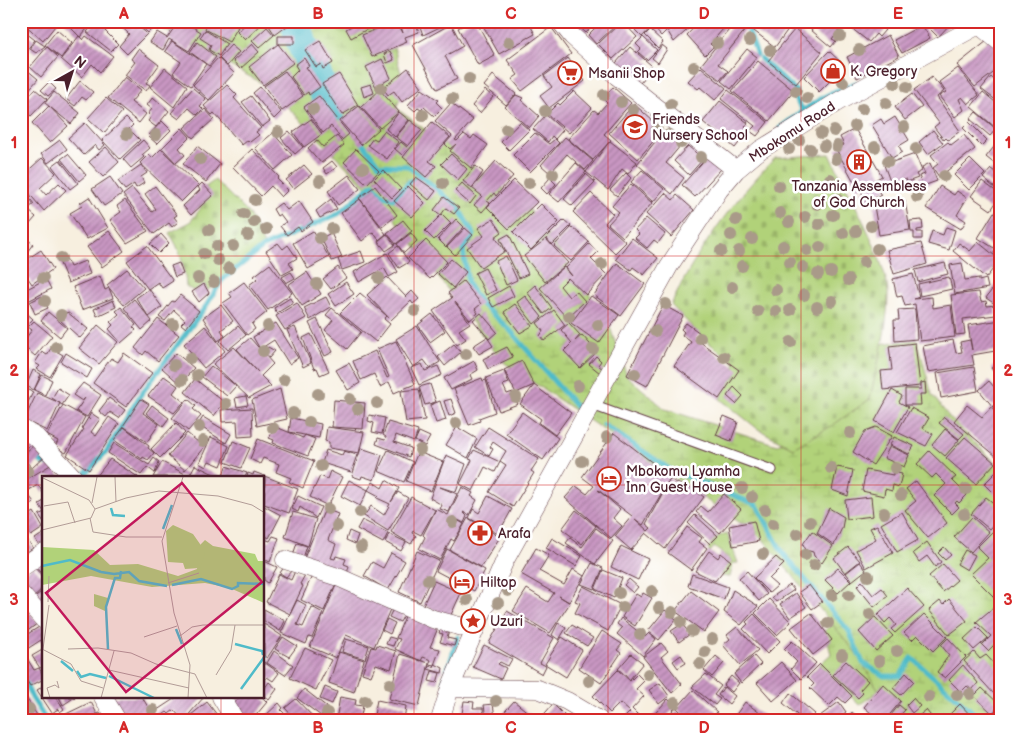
<svg xmlns="http://www.w3.org/2000/svg" width="1022" height="741" font-family="'Balsamiq Sans',sans-serif">
  <defs>
    <pattern id="grass-tufts" width="24" height="20" patternUnits="userSpaceOnUse" patternTransform="scale(1.25)"><rect width="24" height="20" fill="#b1d279"/><path d="M3 7l-1-3M5 7V3M7 7l1-3M15 17l-1-3M17 17v-4M19 17l1-3" fill="none" stroke="#9ab469"/></pattern>
    <pattern id="wetland-marsh" width="20" height="14" patternUnits="userSpaceOnUse" patternTransform="scale(1.25)"><rect width="20" height="14" fill="#b1d279"/><path d="M1 5h8M5 5V1M11 12h8M15 12V8" fill="none" stroke="#9ab469"/></pattern>
    <pattern id="cemetery-stones" width="16" height="16" patternUnits="userSpaceOnUse" patternTransform="scale(1.25)"><rect width="16" height="16" fill="#b1d279"/><path d="M2 7V4a2 2 0 0 1 4 0v3zM10 15v-3a2 2 0 0 1 4 0v3z" fill="#9ab469"/></pattern>
    <pattern id="building-hatch" width="6" height="6" patternUnits="userSpaceOnUse" patternTransform="scale(1.25)"><rect width="6" height="6" fill="#c997c3"/><path d="M-1 1l2-2M0 6l6-6M5 7l2-2" fill="none" stroke="#a57b9f"/></pattern>
  </defs>
  <rect width="100%" height="100%" fill="#fff"/>
  <filter id="ink" filterUnits="userSpaceOnUse"><feTurbulence type="fractalNoise" baseFrequency=".02" numOctaves="2"/><feDisplacementMap in="SourceGraphic" scale="10" xChannelSelector="R" yChannelSelector="G"/><feConvolveMatrix kernelMatrix="1 2 1 2 8 2 1 2 1" color-interpolation-filters="sRGB"/></filter>
  <filter id="wash" filterUnits="userSpaceOnUse"><feTurbulence type="fractalNoise" baseFrequency=".0096" numOctaves="4" result="noise"/><feDisplacementMap in="SourceGraphic" scale="20" xChannelSelector="R" yChannelSelector="G"/><feGaussianBlur stdDeviation="1.12" result="paint"/><feColorMatrix in="noise" values="0 0 0 0 0 0 0 0 0 0 0 0 0 0 0 0 0 1.4 0 .05"/><feComposite in="paint" operator="in"/></filter>
  <g filter="url(#wash)">
    <rect width="100%" height="100%" fill="#f7efdf"/>
    <path fill="url(#grass-tufts)" stroke="#7e7852" d="M727,533L738,563H733L730,577L720,576L732,561L714,547L710,552L708,548L719,536Z
      M844,617L925,646L876,693L859,705L820,664L831,654L825,630Z"/>
    <path fill="url(#wetland-marsh)" stroke="#7e7852" d="M148,21H387L405,88L396,108L527,206L607,319L627,376L665,409L777,445L832,404L876,344L917,340L932,395L950,418L1001,468V720H897L856,653L761,537L502,361L383,204L267,86Z"/>
    <path fill="url(#cemetery-stones)" stroke="#7e7852" d="M830,154C845,187 888,262 888,294C888,329 877,365 870,399L833,425L793,448L758,429L720,399L735,363L704,339L671,305C697,250 733,201 775,158Z
      M215,180L249,214L264,245L202,295L186,287C185,269 180,247 169,233L190,222L201,208L196,194Z"/>
    <g fill="none" stroke-linecap="round" stroke-linejoin="round">
      <path stroke="#4fbbc9" stroke-width="5" d="M742,21L747,27L757,55
        M761,59L796,91L794,97L803,110
        M331,106L347,124
        M780,128C804,109 827,92 856,83
        M359,138L379,165L407,166L422,177L458,207L474,235L463,249L468,284L481,304L509,329L578,409
        M604,425L671,470L757,505L782,552L849,631L863,663L884,676H900L912,658L982,720
        M22,445L43,463L54,465
        M82,477L106,452L139,397L206,306L222,280L263,247L338,214L373,184L384,196L393,199L410,181L422,177
        M21,674L32,698L46,720
        M444,681L458,637"/>
      <path stroke="#4fbbc9" stroke-width="31" d="M295,21L302,44L331,106"/>
    </g>
    <g id="blocks">
      <path fill="url(#building-hatch)" d="M21,21H59L43,41Z
        M64,21H94L80,37Z
        M97,21H114L105,31L118,44L111,51L87,32Z
        M115,21H133L147,34L127,54L119,46L129,34Z
        M135,21H159L148,33Z
        M172,21H183L201,32L189,51L169,39L163,50L150,42L157,32L167,38L174,28L169,25Z
        M209,21H228L238,27L229,42L205,29Z
        M249,21H265L245,40L237,32Z
        M266,21H294L275,35Z
        M361,21H371L373,26L351,38L346,29Z
        M378,21H397L403,33L399,21H415L419,32L405,37L407,42L372,57L362,35L381,27Z
        M418,21H453L423,35Z
        M471,21H476L495,56L478,65L458,28Z
        M483,21H528L535,34L499,54L481,22Z
        M573,21H597L586,33Z
        M602,21H620L596,44L588,35Z
        M622,21L637,37L613,59L598,44Z
        M624,21H636L629,28Z
        M639,21H657L642,37L635,30L641,23Z
        M661,21H697L674,42L667,30L661,36L654,28Z
        M700,21H730L710,44L713,47L705,55L687,35Z
        M736,21L746,29L718,64L728,71L720,80L701,65Z
        M750,21H780L789,28L775,47L750,28L753,24Z
        M817,21L826,27L831,21H845L832,39L836,41L831,47L811,30Z
        M848,21H874L885,30L879,37L876,34L869,42L846,24Z
        M922,21H953L938,37Z
        M451,24L463,46L445,56L457,79L437,89L413,45Z
        M922,25L930,38L902,53L894,40Z
        M267,27L274,35L259,48L252,41Z
        M551,27L571,54L522,91L512,79L518,75L507,60Z
        M21,29L35,40L26,51L21,48Z
        M795,29L822,52L796,84L768,61Z
        M57,30L72,43L61,58L45,45Z
        M205,30L227,44L219,56L209,50L211,45L200,38Z
        M650,30L663,42L658,48L645,35Z
        M888,35L899,56L857,78L847,57Z
        M79,36L83,40L86,36L113,56L100,72L92,64L82,77L61,59Z
        M278,36H294V44H278Z
        M643,37L657,50L647,60L638,52L641,49L636,44Z
        M992,37L1001,48V67L975,87L957,65Z
        M36,40L45,46L36,53L30,49Z
        M172,41L206,64L191,86L173,73L181,62L165,51Z
        M320,41L333,63L323,69L321,64L316,67L305,50Z
        M197,42L216,57L209,66L190,52Z
        M252,44L259,52L240,69L233,61Z
        M278,44L293,63L263,85L249,67Z
        M231,45L239,52L227,66L219,58Z
        M662,45L667,49L658,63L652,58Z
        M47,47L58,57L41,77L30,67Z
        M630,47L651,65L645,71L648,74L639,84L616,63Z
        M138,49L159,65L146,83L150,85L146,91L125,75L135,62L131,59Z
        M747,49L757,57L731,89L721,81Z
        M390,51L394,60L387,63L384,54Z
        M829,51L845,66L819,92L804,77Z
        M218,58L234,73L209,100L193,85Z
        M304,58L309,66L306,67L320,87L309,95L308,92L304,95L291,77L298,70L295,65Z
        M568,58L585,81L549,108L540,96L552,87L544,76Z
        M382,59L391,78L376,87L366,67Z
        M758,61L794,91L769,121L732,91Z
        M701,67L726,88L715,100L700,87L698,89L688,81Z
        M165,68L187,86L174,107L150,87Z
        M408,68L422,87L402,102L394,91L388,95L383,88Z
        M958,68L979,95L968,104L962,97L959,99L964,110L955,117L939,96L946,92L939,82Z
        M26,69L38,79L21,99V74Z
        M285,71L303,96L282,111L264,86Z
        M339,74L358,105L342,115L322,84Z
        M493,75L516,94L506,105L484,86Z
        M125,77L141,90L131,102L146,114L139,123L108,98Z
        M932,77L944,91L937,97L960,131L948,140L946,138L944,140L934,127L939,123L914,90Z
        M991,77L1001,86V104L981,89Z
        M80,81L93,92L86,100L82,97L75,106L66,99Z
        M49,82L56,89L48,96L41,90Z
        M371,84L374,93L364,97L361,87Z
        M227,85L237,95L234,98L261,128L256,132L259,135L250,142L248,140L242,145L214,113L212,115L204,106Z
        M260,87L281,112L274,119L253,93Z
        M613,87L631,103L604,134L611,140L593,160L568,139L594,110L598,113L607,103L603,99Z
        M193,88L206,99L200,106L203,109L197,115L189,108L179,119L171,113Z
        M35,89L47,99L31,116L21,108V105Z
        M422,89L438,100L436,102L442,108L434,116L424,107L421,110L418,108L415,111L408,105Z
        M380,90L399,112L380,128L361,107Z
        M485,90L493,97L480,113L472,106Z
        M728,90L768,122L757,136L750,131L755,126L721,99Z
        M574,91L592,108L569,133L547,114L558,103L560,105Z
        M54,92L80,113L71,124L45,103Z
        M983,92L1001,107V114L995,120L1000,124L996,128L971,107Z
        M912,94L922,107L905,120L895,107Z
        M516,95L523,98L521,100L539,116L529,128L505,107Z
        M251,96L270,121L262,127L242,102Z
        M319,96L349,134L342,140L331,126L323,133L304,107Z
        M153,97L169,111L156,127L148,121L151,117L148,114L152,109L147,105Z
        M106,98L122,112L104,133L88,118Z
        M720,101L748,123L745,127L749,130L735,148L703,122Z
        M451,103L473,120L455,140L457,141L464,134L471,139L474,135L488,145L471,168L450,151L456,144L450,149L445,144L452,136L435,121Z
        M634,104L663,130L638,159L609,133Z
        M49,106L68,126L50,143L32,123Z
        M359,106L379,129L361,145L340,121Z
        M205,109L214,119L193,138L184,128Z
        M399,112L409,120L395,137L386,129Z
        M976,112L996,129L990,136L970,119Z
        M546,115L563,130L555,139L552,136L548,142L533,129Z
        M895,117L909,140L899,146L902,152L892,158L872,125L881,119L884,124Z
        M126,118L133,125L129,129L140,140L120,159L102,140Z
        M311,119L322,134L304,147L293,132Z
        M410,120L422,130L408,146L396,137Z
        M162,121L171,130L157,144L148,136Z
        M432,122L450,137L429,161L436,166L426,177L403,157Z
        M520,122L529,130L509,150L501,142Z
        M969,122L987,140L981,146L963,128Z
        M85,123L105,145L99,150L95,145L84,155L68,138Z
        M182,128L190,137L179,148L185,155L176,163L162,148Z
        M855,129L882,176L858,189L836,149L844,145L840,137Z
        M933,130L943,143L928,154L919,142Z
        M289,131L303,147L295,154L281,138Z
        M384,131L399,142L387,159L368,145L373,138L377,140Z
        M664,131L681,145L666,163L684,178L672,194L637,164Z
        M273,133L292,155L275,170L255,148Z
        M535,133L549,144L555,139L559,143L530,172L513,155Z
        M964,135L975,149L939,177L933,168L938,164L931,155L948,142L951,145Z
        M337,136L344,145L321,163L308,148L317,140L323,147Z
        M565,137L593,161L585,170L567,154L550,173L541,165Z
        M1001,138V169L986,157Z
        M60,140L67,149L48,163L41,154Z
        M143,140L150,148L142,155L144,157L131,168L123,159Z
        M610,141L637,162L628,174L622,169L608,190L586,172Z
        M401,142L408,148L402,155L395,149Z
        M197,146L220,164L206,182L183,164Z
        M688,146L703,159L689,175L674,161Z
        M106,147L119,162L103,177L89,162Z
        M161,149L198,185L181,202L140,163L149,154L152,158Z
        M252,149L279,177L277,179L288,190L281,197L271,186L261,196L233,167Z
        M356,149L379,171L367,184L344,162Z
        M68,154L86,175L79,181L61,159Z
        M451,154L467,169L458,180L441,164Z
        M915,154L922,171L916,174L918,178L907,182L906,179L891,184L884,165Z
        M709,155L722,168L695,197L682,185Z
        M42,158L56,173L40,188L46,195L59,183L66,190L44,211L21,184V177Z
        M970,159L985,174L969,190L954,175Z
        M60,160L78,183L70,189L52,166Z
        M332,161L337,167L327,174L323,168Z
        M496,161L513,176L496,196L494,193L487,201L490,203L482,212L474,205L482,196L472,188Z
        M576,163L586,172L559,202L549,194Z
        M930,163L937,181L923,186L919,176L925,174L922,167Z
        M141,165L147,173L141,177L144,183L136,188L134,184L125,190L118,181Z
        M304,165L312,174L293,189L286,180Z
        M475,166L483,172L472,188L463,181Z
        M991,169L1001,176V193L983,178Z
        M383,170L401,189L392,198L374,179Z
        M642,170L664,189L653,202L631,182Z
        M626,173L631,178L617,196L610,190Z
        M586,174L595,182L572,206L564,199Z
        M349,175L360,189L338,205L328,191Z
        M110,177L122,194L104,206L92,189Z
        M416,177L436,191L429,200L410,184Z
        M550,178L556,184L547,194L541,188Z
        M514,180L537,202L509,229L487,207Z
        M883,180L887,188L879,192L881,195L867,202L861,191Z
        M982,181L1001,195L991,210L971,196Z
        M202,183L213,195L191,215L183,206L200,190L198,187Z
        M462,183L476,196L470,204L455,191Z
        M631,184L652,203L623,237L608,224L619,212L612,206Z
        M155,186L177,215L174,217L178,222L172,227L169,223L154,234L123,195L132,188L152,212L156,209L145,194Z
        M375,186L397,215L382,227L359,198Z
        M408,186L425,203L412,217L394,201Z
        M940,186L954,195L957,191L967,198L957,215L966,221L961,229L926,208Z
        M21,187L34,204L29,208L21,199Z
        M591,193L613,214L605,223L626,242L615,253L573,212Z
        M665,193L673,200L677,195L694,210L671,237L646,214Z
        M89,197L108,228L87,239L70,213L82,206L80,203Z
        M444,197L459,208L454,214L446,208L441,215L434,210Z
        M331,199L337,209L320,218L316,211Z
        M360,199L386,234L379,240L373,232L362,241L341,213Z
        M125,200L148,231L127,243L110,220L121,212L117,206Z
        M299,201L313,222L301,231L298,227L287,235L280,226L286,222L280,214L277,216L273,209L281,203L287,210Z
        M905,201L910,230L879,235L874,206Z
        M21,204L36,217L23,232L21,230Z
        M541,204L559,222L531,250L513,232Z
        M994,212L1001,216V238L994,248L978,238Z
        M442,214L451,223L434,240L425,231Z
        M646,218L665,234L658,243L654,240L647,248L635,238L639,234L635,230Z
        M456,219L464,227L446,247L438,239Z
        M493,219L502,232L495,237L505,251L481,268L467,248L484,236L478,228Z
        M403,220L412,231L396,244L387,233Z
        M564,220L571,226L552,245L546,238Z
        M922,220L923,229L917,230V232H922V239H914V232H911L910,221Z
        M572,227L589,242L571,261L554,246Z
        M946,227L955,230L949,250L928,244L932,231L943,235Z
        M465,228L473,235L455,255L447,247Z
        M109,231L124,251L102,267L87,247Z
        M313,231L329,257L308,269L293,243Z
        M331,233L342,257L332,261L321,238Z
        M411,233L417,241L404,253L397,244Z
        M161,234L169,243L159,253L150,244Z
        M387,234L395,245L386,251L378,241Z
        M509,234L528,274L519,278L500,239Z
        M26,238L33,244L21,260V244Z
        M632,238L658,258L644,275L633,267L631,270L616,259Z
        M546,239L568,263L545,282L524,256Z
        M426,240L447,262L430,279L408,258Z
        M1001,241V257L994,253Z
        M978,242L1000,260L986,278L953,251L959,243L970,251Z
        M278,243L283,249L288,245L297,258L289,263L293,269L282,275L266,251Z
        M921,243L927,264L894,274L887,250Z
        M589,244L598,252L591,259L606,274L586,295L568,278L560,286L569,297L576,291L585,301L567,318L540,288L564,267L572,276L566,268Z
        M147,246L173,281L162,288L158,282L148,289L127,261Z
        M398,246L409,262L399,268L389,253Z
        M41,250L53,269L32,284L21,268V263Z
        M361,251L365,262L342,270L338,259Z
        M387,253L398,272L389,277L384,268L359,282L354,272Z
        M506,256L517,280L506,285L496,261Z
        M66,258L70,267L85,261L90,274L68,283L59,261Z
        M451,259L466,272L453,288L438,274Z
        M179,263L183,274L175,277L171,266Z
        M617,263L645,284L621,316L594,295Z
        M945,263L948,274L918,282L915,270Z
        M962,263L965,280L979,278V281L986,279L988,288L955,294L950,265Z
        M270,264L292,293L268,310L249,285L257,279L254,276Z
        M338,267L346,278L331,289L323,279Z
        M485,268L496,290L486,295L475,273Z
        M127,269L144,288L124,305L109,288L113,298L82,310L73,287L100,276L105,290L109,288L107,285Z
        M291,272L295,278L286,283L282,277Z
        M307,272L321,294L302,306L288,285Z
        M913,274L919,297L914,299L932,297L933,308L951,305L955,337L920,341L915,304L905,306L902,296L897,297L893,279Z
        M387,277L406,297L412,291L419,299L413,304L411,301L391,320L367,295Z
        M949,277L952,289L920,296L918,284Z
        M1001,277V308L986,298Z
        M46,279L51,289L28,301L23,291Z
        M463,281L481,304L475,309L478,313L470,320L455,302L470,323L459,330L466,339L457,345L433,311L452,298L448,293Z
        M244,282L267,312L252,324L255,329L247,335L223,303L232,297L229,293Z
        M346,282L354,294L336,306L328,294Z
        M204,284L209,293L199,302L192,292Z
        M535,285L552,308L544,314L527,292Z
        M509,286L514,296L493,307L488,298Z
        M149,289L162,307L149,317L136,298Z
        M979,292L981,302L986,301L987,306L995,305L996,315L963,319L965,334L956,335L951,295Z
        M360,293L387,316L384,319L390,324L376,342L340,313Z
        M180,295L199,311L186,328L181,324L185,320L174,310L165,321L159,317L172,301L174,302Z
        M42,296L48,308L35,314L30,302Z
        M525,296L542,317L534,324L517,302Z
        M591,296L619,315L599,343L571,323Z
        M326,297L331,307L310,320L304,308Z
        M290,298L293,303L277,313L274,308Z
        M134,299L152,321L142,330L124,308Z
        M113,300L116,307L97,316L94,309Z
        M297,303L306,318L285,330L276,316Z
        M515,304L532,326L520,333L504,312Z
        M221,305L233,321L221,330L225,336L218,341L203,318Z
        M663,305L683,316L647,386L627,375Z
        M121,307L136,325L133,327L136,330L121,343L109,329L113,325L110,322L119,314L116,311Z
        M21,308L33,319L21,331Z
        M332,308L361,332L347,349L325,330L333,320L326,315Z
        M915,309L917,339L895,341L894,320H899L898,310Z
        M554,310L565,325L544,341L540,336L543,331L537,323Z
        M48,312L67,328L60,337L41,321Z
        M67,312L88,329L80,338L60,320Z
        M481,313L497,332L489,339L473,320Z
        M432,314L445,331L430,342L418,325Z
        M158,319L179,335L158,361L146,351L143,355L135,348Z
        M317,319L333,352L325,356L309,323Z
        M1001,320V350L972,355L974,365L928,372L923,346L953,340L956,353L962,352L960,342L970,340L972,350L968,325Z
        M34,321L52,336L35,356L21,344L32,330L28,327Z
        M276,323L298,358L289,364L274,340L260,349L253,337Z
        M569,323L580,335L575,341L582,335L597,352L580,368L564,351L572,343L561,330Z
        M686,323L700,333L696,339L739,370L719,399L674,366L691,342L682,335L684,332L681,329Z
        M98,325L118,342L99,364L79,348Z
        M205,326L225,351L204,368L184,344Z
        M238,326L246,335L228,350L220,341Z
        M417,326L440,362L430,368L424,360L413,367L396,339Z
        M295,327L311,363L303,367L287,330Z
        M311,334L329,371L320,375L317,368L314,369L303,338Z
        M487,337L493,346L479,354L473,346Z
        M250,338L273,364L261,376L271,386L249,398L213,364L234,347L258,372L237,349Z
        M396,341L415,384L394,393L389,382L380,387L374,374L361,380L353,361L375,351L387,378L389,377L377,349Z
        M915,343L920,386L883,390L881,371L892,370L889,346Z
        M454,344L461,352L445,366L438,357Z
        M268,347L275,351L269,358L264,352Z
        M507,347L513,357L488,369L483,359Z
        M51,348L63,355L50,377L37,369L40,366L35,363L42,352L47,355Z
        M66,353L92,369L87,378L61,362Z
        M124,353L152,373L126,407L93,383L111,358L118,362Z
        M176,353L194,368L180,384L162,368Z
        M596,356L601,361L598,365L604,370L600,373L589,364Z
        M474,361L478,370L470,375L472,379L451,390L444,378Z
        M522,361L534,385L516,393L504,370Z
        M1001,362V381L991,368Z
        M349,363L360,383L348,390L336,370Z
        M422,364L425,371L438,366L442,375L419,385L411,368Z
        M211,366L236,386L227,396L202,377Z
        M974,367L978,391L941,398L937,373Z
        M33,370L41,374L34,390L26,386Z
        M504,371L509,383L503,385L507,394L513,392L518,404L499,411L486,378Z
        M42,375L52,380L45,395L34,390Z
        M164,376L178,386L173,393L184,402L174,413L148,396Z
        M482,378L483,381L486,380L495,412L479,418L480,421L469,425L454,389Z
        M195,379L224,402L214,416L185,392Z
        M989,381L1001,395V401L993,407L979,390Z
        M925,382L926,394H920L921,405H905V389H921V383Z
        M83,383L101,395L87,417L76,411L85,398L82,401L73,395Z
        M430,384L436,402L425,405L419,387Z
        M534,385L571,413L555,435L539,423L541,419L520,404Z
        M21,386L33,392L21,417Z
        M734,387L743,396L736,404L727,396Z
        M58,388L69,395L62,405L52,398Z
        M280,389L287,419L257,426L252,400Z
        M419,389L425,420L406,422L401,391Z
        M892,390L902,396L899,402L908,407L894,432L875,421Z
        M37,393L60,403L47,431L24,420Z
        M246,396L248,405L237,407L235,398Z
        M109,398L125,410L119,418L110,412L106,417L99,411Z
        M141,399L149,404L143,413L159,424L147,442L123,426Z
        M188,399L196,406L193,409L201,416L188,431L172,418Z
        M451,399L456,413L449,416L444,401Z
        M334,400L365,403L363,429L332,427Z
        M440,401L446,420L436,423L430,405Z
        M63,405L85,417L66,453L55,447L58,441L47,435Z
        M152,405L169,418L163,426L146,413Z
        M967,405L982,417L991,407L1001,415V451L996,456L954,421Z
        M252,408L253,436L238,437L237,421L222,422L221,410Z
        M911,408L929,418L923,428L933,434L926,446L897,432Z
        M522,412L558,438L543,460L506,434Z
        M91,413L100,419L91,432L96,436L109,417L119,424L89,470L67,455L84,429L82,428L88,418L90,420L88,418Z
        M369,415L385,418L382,434L372,432L374,423L368,421Z
        M724,416L738,422L731,441L716,435Z
        M203,417L231,434L226,443L198,425Z
        M944,417L964,434L959,439L939,423Z
        M291,418L321,424L319,438L289,432Z
        M388,422L418,431L414,442L396,435L394,442L411,448L409,457L376,444L378,438L385,440L386,437L383,435Z
        M176,423L185,433L160,458L151,449Z
        M124,427L149,446L148,448L154,453L148,460L143,457L142,459L114,440Z
        M276,427L303,438L305,435L315,439L308,456L273,443L274,440L269,438Z
        M327,427L364,432L359,453L329,448V442L325,441Z
        M457,427L477,439L468,458L446,445Z
        M488,427L539,459L531,471L534,473L513,507L489,492L506,465L500,461L506,451L493,442L490,447L493,449L489,456L475,447Z
        M876,427L892,436L873,465L853,452L865,431Z
        M945,429L959,440L945,456L932,445Z
        M21,432L33,439L21,459Z
        M419,432L430,437L425,446L415,441Z
        M187,433L204,447L185,470L168,456Z
        M614,433L671,477L643,525L635,519L648,531L651,528L646,524L670,479L684,487L686,484L704,497L665,549L646,533L631,550L615,536L632,516L598,490L620,509L613,518L622,526L611,538L565,498L576,486L587,494L594,486L582,477Z
        M211,437L229,446L221,466L209,461L206,467L199,463Z
        M894,437L914,446L909,454L890,445Z
        M965,437L995,463L976,484L946,458Z
        M258,439L314,461L303,488L289,482L291,478L276,472L279,464L263,458L260,464L250,459Z
        M233,441L250,448L241,468L225,462Z
        M36,443L47,454L32,468L24,459L27,457L24,454Z
        M114,443L149,465L154,458L159,462L155,473L147,467L141,475L108,453Z
        M890,446L909,455L904,467L884,458Z
        M361,448L382,455L374,480L362,476L361,479L352,476Z
        M326,450L342,455L344,451L357,455L351,472L322,463Z
        M388,450L413,462L404,482L378,471Z
        M474,450L500,462L495,472L485,467L473,491L460,484L472,460L469,459Z
        M929,451L956,477L952,480L967,495L959,503L957,501L955,503L959,507L952,514L934,496L946,484L936,474L932,478L917,464Z
        M418,452L443,462L431,491L406,481Z
        M446,455L466,464L456,492L440,487L457,494L449,512L440,509L442,505L430,498Z
        M110,459L138,477H96Z
        M162,462L189,476L195,465L220,477H153Z
        M52,464L60,477H44V494L38,485L29,490L24,481Z
        M226,466L247,473L245,477L223,476Z
        M837,467L853,470L848,496L832,490Z
        M866,470L893,475V472L902,474L899,487L893,485L892,491L885,489L884,496L862,491Z
        M998,470L1001,472V501L984,484Z
        M330,471L342,477L328,506L310,497L320,476L327,479Z
        M254,472L298,489L289,513L264,504L265,477H247L248,473L253,475Z
        M349,480L368,490L360,506L341,496Z
        M386,480L399,488L391,502L398,492L408,498L388,531L364,516L371,506L384,515L390,504L377,498L379,496L368,490L373,482L382,488Z
        M916,481L947,523L928,538L905,510L916,501L906,489Z
        M21,486L34,502L26,508L21,502Z
        M462,487L473,493L471,496L477,500L469,515L463,512L467,516L464,523L452,517L464,524L454,541L451,539L440,560L419,549L425,537L423,535L436,509L448,515Z
        M724,494L741,509L720,533L696,512L701,506L708,512Z
        M298,496L321,507L316,518L300,507L298,512L292,509Z
        M488,496L512,509L498,534L469,518L473,509L479,513Z
        M411,497L435,510L421,535L413,531L412,533L416,536L411,544L391,532Z
        M871,497L873,516L847,519L845,500Z
        M986,497L1001,509V516L989,529L971,514Z
        M44,501V522L39,515L44,512L39,504Z
        M264,506L281,515L269,538L264,535Z
        M829,508L844,517L842,528L834,545L817,533Z
        M325,509L338,514L328,540L336,544L331,558L335,559L336,556L346,559L344,564L349,566L347,574L304,558Z
        M576,510L596,526L582,544L562,529Z
        M34,512L43,528L31,536L22,520Z
        M293,512L316,519L308,546L285,537Z
        M902,512L918,540L897,552L881,524Z
        M695,515L718,536L710,544L688,523Z
        M972,517L989,532L971,552L954,537Z
        M468,518L500,537L481,567L450,550Z
        M362,520L388,533L383,543L357,529Z
        M754,521L759,541L733,546L729,526Z
        M877,525L893,553L866,568L856,550L876,539L870,528Z
        M687,527L702,538L699,542L707,548L691,570L668,553Z
        M596,528L613,541L595,564L566,543L570,538L582,547Z
        M21,530L33,548L24,554L27,558L21,562Z
        M994,530L1001,537V548L999,546L996,549L1001,554V590L994,597L971,574L988,558L977,547Z
        M349,531L358,535L355,544L346,540Z
        M812,531L833,546L822,563L814,556L813,552L806,550L803,544Z
        M44,533V542L39,545L35,539Z
        M389,534L406,542L401,551L385,542Z
        M273,536L279,538L270,562L264,559V539L270,541Z
        M552,538L582,556L576,566L546,548Z
        M927,542L941,562L935,567L927,556L919,562L913,553Z
        M297,543L307,546L303,558L293,555Z
        M621,546L648,559L638,580L611,567Z
        M848,547L860,561L845,573L834,558Z
        M944,547L951,555L945,560L938,553Z
        M536,548L549,555L539,571L564,585L573,569L584,576L569,602L559,596L570,603L550,633L513,611L527,589L548,602L554,593L521,574Z
        M447,549L485,570L474,591L436,571Z
        M965,550L975,555L967,570L957,564Z
        M417,551L439,561L420,602L399,592Z
        M709,551L718,558L721,553L731,561L715,581L695,571Z
        M391,553L405,561L388,590L364,576L372,562L383,568Z
        M44,556V572L42,573L32,562Z
        M776,557L784,564L769,579L777,586L769,593L754,578Z
        M264,561L277,567L268,583L264,580Z
        M860,562L866,570L852,581L846,573Z
        M592,563L603,568L594,589L581,584Z
        M943,564L957,580L943,592L929,576Z
        M33,566L44,578V587L29,601L21,592V577Z
        M284,567L292,570L286,577L280,573Z
        M838,568L851,581L838,593L825,580Z
        M603,570L622,578L614,598L595,589Z
        M295,571L305,575L300,584L303,586L290,614L266,602L279,574L291,580Z
        M747,571L767,594L759,601L739,578Z
        M692,574L728,587L724,599L688,586Z
        M312,576L337,581L324,611L301,600Z
        M629,579L638,587L633,593L624,585Z
        M434,581L461,593L450,617L423,605Z
        M862,581L873,595L882,588L888,596L874,607L857,586Z
        M337,583L391,607L374,647L346,635L336,658L310,647Z
        M790,585L794,590L776,602L772,597Z
        M809,585L822,602L812,609L799,592Z
        M583,586L621,605L608,631L575,613L580,603L575,601Z
        M907,588L924,607L895,633L891,629L896,625L892,620L890,618L885,623L878,615Z
        M44,590V608L33,598Z
        M733,590L758,606L741,625L724,612Z
        M691,591L719,612L704,632L675,611Z
        M643,593L652,598L635,626L622,617L636,594L641,597Z
        M796,593L806,607L790,618L780,604Z
        M769,599L791,622L777,635L755,613Z
        M949,599L967,621L949,635L929,610L940,601L943,605Z
        M297,600L306,605L297,625L303,627L312,607L323,613L312,638L309,637L306,644L281,633Z
        M25,606L38,623L21,636V609Z
        M994,607L1001,612V626L996,630L1001,627V644L998,641L988,651L982,645L991,636L976,622Z
        M264,609L285,621L280,631L264,621Z
        M393,609L404,615L400,622L389,617Z
        M665,610L676,619L659,640L648,631Z
        M507,611L554,638L540,663L546,666L542,674L489,643Z
        M811,613L832,640L813,655L791,628Z
        M406,614L438,628L430,647L440,649L434,665L429,664L431,660L423,657L421,661L395,649L400,639L396,638Z
        M754,614L780,641L767,654L743,629L748,624L746,622Z
        M924,614L947,637L933,651L917,635L912,640L904,633Z
        M875,617L893,636L876,651L859,632Z
        M621,618L645,637L649,633L656,639L643,656L617,634L622,628L617,624Z
        M387,619L395,623L390,634L382,630Z
        M558,623L566,628L559,640L552,635Z
        M44,624V644L41,640L24,651L21,638Z
        M264,624L282,636L267,658L264,656Z
        M442,624L450,627L447,638L456,640L454,646L440,642L443,634L439,633Z
        M682,624L690,634L679,642L671,631Z
        M572,625L593,638L587,646L566,633Z
        M737,627L758,650L740,665L723,645L730,639L727,635Z
        M977,627L988,638L974,650L964,639Z
        M602,631L622,644L617,650L621,653L601,683L579,668Z
        M283,637L297,646L289,657L275,649Z
        M389,637L396,639L393,646L386,644Z
        M562,637L582,650L566,677L545,664Z
        M948,638L966,657L945,678L937,672L949,655L941,645Z
        M346,639L369,646L365,659L342,652Z
        M792,641L816,663L801,679L791,669L797,662L784,649Z
        M661,643L668,651L661,657L682,684L672,693L643,657Z
        M377,645L396,651L391,669L376,664L371,676L362,673L371,647L376,648Z
        M484,645L512,659L508,666L500,662L498,664L506,668L501,679L473,667Z
        M21,648L34,670L39,668L44,676V679L30,686L21,671Z
        M305,648L331,660L316,690L290,678Z
        M44,649V666L40,668L32,656Z
        M274,651L293,665L285,675L267,663Z
        M339,652L364,660L354,692L329,683Z
        M974,652L980,659L986,655L1001,671V687L994,694L964,661Z
        M400,654L429,663L419,706L389,699Z
        M631,654L643,663L630,679L618,669Z
        M681,655L686,663L678,668L673,661Z
        M716,656L724,663L712,677L704,670Z
        M754,656L761,664L741,683L734,674Z
        M846,661L868,681L860,690L863,693L858,698L833,675Z
        M264,662L279,673L273,681L267,677L264,681Z
        M781,662L797,680L773,701L757,683Z
        M435,664L443,668L442,673L428,669L429,666L434,667Z
        M820,664L852,696L845,703L838,697L829,706L810,688L814,684L807,677Z
        M963,665L978,683L972,690L967,686L961,692L949,680Z
        M618,670L630,681L637,674L644,681L636,689L644,696L632,709L638,715L634,720L625,717L630,712L620,703L610,713L593,696Z
        M432,671L440,673L437,683L429,681Z
        M906,673L914,681L901,695L893,688Z
        M706,674L721,686L714,695L720,699L715,705L692,687Z
        M731,676L739,683L732,692L724,685Z
        M269,682L277,689L269,700L264,696V689Z
        M660,683L669,696L659,704L649,690Z
        M883,684L901,701L885,720H879L864,707Z
        M44,686V697H56L64,709L60,712L58,709L52,713L37,690Z
        M325,687L337,692L332,704L320,699Z
        M724,687L735,696L729,704L718,695Z
        M982,688L1000,705L992,713L974,696Z
        M304,689L327,707L321,716L297,698Z
        M693,690L717,712L710,720H689L677,708Z
        M790,693L815,714L809,720H803L783,703Z
        M24,694L25,696L40,720H26L21,712V695Z
        M59,697H75L63,705Z
        M112,697H142L151,712L137,720H126L122,711L118,713Z
        M177,697H204L184,720H176L180,717L174,710L169,714L167,712L156,720H142Z
        M240,697H262L267,702L252,720H243L230,708Z
        M340,697L356,700L355,705L363,706L360,720H336Z
        M913,698L920,706L912,713L906,705Z
        M296,699L315,719L313,720H296L285,708Z
        M668,699L676,707L663,720H649Z
        M377,700L406,706L404,720H373Z
        M464,701L474,702L473,708H483L484,720H461Z
        M514,701L535,718L533,720H507L500,717Z
        M91,702L97,714L100,713L103,720H69L66,714Z
        M207,702L221,720H185Z
        M745,702L764,716L761,720H732Z
        M839,702L846,712L836,720H823L820,716Z
        M279,703L283,708L281,710L291,720H267L264,717Z
        M493,704L495,717L486,718L484,705Z
        M553,704L569,720L571,717L573,720H539Z
        M960,704L972,717L970,720H949L947,717Z
        M899,705L905,710L896,720H887Z
        M926,710L934,720H918L916,718Z
        M677,711L686,720H668Z
        M852,712L858,717L855,720H846Z"/>
    </g>
  </g>
  <g filter="url(#ink)">
    <use href="#blocks" fill-opacity="0" stroke="#643e46" stroke-width="1"/>
    <g fill="none" stroke-linecap="round" stroke-linejoin="round">
      <g stroke="#643e46" stroke-width="11">
        <path id="lane" d="M592,405L772,470"/>
      </g>
      <g stroke="#643e46" stroke-width="19">
        <path id="street" d="M560,21L572,36L617,76L736,170
          M974,21L1001,43
          M21,428L37,438L73,477
          M285,560L338,577L433,619L474,630
          M21,568L44,552
          M21,594L44,620
          M450,688L538,689L567,701L599,720
          M103,697L117,720
          M221,697L235,720
          M440,720L450,688L505,560L669,266L719,190L736,170L760,150L839,101L986,21"/>
      </g>
      <use href="#lane" stroke="#fff" stroke-width="9"/>
      <use href="#street" stroke="#fff" stroke-width="18"/>
    </g>
    <g fill="#a99a89">
      <circle cx="840" cy="36" r="6"/>
      <circle cx="750" cy="40" r="6"/>
      <circle cx="509" cy="42" r="6"/>
      <circle cx="717" cy="43" r="6"/>
      <circle cx="770" cy="50" r="6"/>
      <circle cx="859" cy="50" r="6"/>
      <circle cx="694" cy="67" r="6"/>
      <circle cx="469" cy="79" r="6"/>
      <circle cx="843" cy="82" r="6"/>
      <circle cx="895" cy="83" r="6"/>
      <circle cx="907" cy="87" r="6"/>
      <circle cx="381" cy="88" r="6"/>
      <circle cx="796" cy="91" r="6"/>
      <circle cx="604" cy="95" r="6"/>
      <circle cx="807" cy="98" r="6"/>
      <circle cx="452" cy="99" r="6"/>
      <circle cx="621" cy="102" r="6"/>
      <circle cx="886" cy="103" r="6"/>
      <circle cx="671" cy="104" r="6"/>
      <circle cx="313" cy="109" r="6"/>
      <circle cx="862" cy="109" r="6"/>
      <circle cx="633" cy="110" r="6"/>
      <circle cx="545" cy="111" r="6"/>
      <circle cx="423" cy="115" r="6"/>
      <circle cx="855" cy="126" r="6"/>
      <circle cx="904" cy="127" r="6"/>
      <circle cx="506" cy="129" r="6"/>
      <circle cx="657" cy="130" r="6"/>
      <circle cx="834" cy="131" r="6"/>
      <circle cx="278" cy="132" r="6"/>
      <circle cx="821" cy="133" r="6"/>
      <circle cx="127" cy="134" r="6"/>
      <circle cx="156" cy="135" r="6"/>
      <circle cx="669" cy="135" r="6"/>
      <circle cx="799" cy="140" r="6"/>
      <circle cx="681" cy="143" r="6"/>
      <circle cx="824" cy="146" r="6"/>
      <circle cx="837" cy="146" r="6"/>
      <circle cx="875" cy="147" r="6"/>
      <circle cx="789" cy="149" r="6"/>
      <circle cx="810" cy="149" r="6"/>
      <circle cx="916" cy="149" r="6"/>
      <circle cx="701" cy="157" r="6"/>
      <circle cx="200" cy="159" r="6"/>
      <circle cx="836" cy="159" r="6"/>
      <circle cx="888" cy="161" r="6"/>
      <circle cx="363" cy="168" r="6"/>
      <circle cx="553" cy="174" r="6"/>
      <circle cx="944" cy="176" r="6"/>
      <circle cx="830" cy="179" r="6"/>
      <circle cx="320" cy="181" r="6"/>
      <circle cx="443" cy="183" r="6"/>
      <circle cx="529" cy="183" r="6"/>
      <circle cx="779" cy="186" r="6"/>
      <circle cx="917" cy="197" r="6"/>
      <circle cx="837" cy="199" r="6"/>
      <circle cx="255" cy="200" r="6"/>
      <circle cx="817" cy="204" r="6"/>
      <circle cx="780" cy="213" r="6"/>
      <circle cx="244" cy="214" r="6"/>
      <circle cx="833" cy="215" r="6"/>
      <circle cx="805" cy="217" r="6"/>
      <circle cx="736" cy="220" r="6"/>
      <circle cx="254" cy="222" r="6"/>
      <circle cx="789" cy="222" r="6"/>
      <circle cx="819" cy="224" r="6"/>
      <circle cx="871" cy="226" r="6"/>
      <circle cx="266" cy="229" r="6"/>
      <circle cx="332" cy="229" r="6"/>
      <circle cx="209" cy="230" r="6"/>
      <circle cx="856" cy="231" r="6"/>
      <circle cx="843" cy="233" r="6"/>
      <circle cx="248" cy="235" r="6"/>
      <circle cx="731" cy="235" r="6"/>
      <circle cx="320" cy="238" r="6"/>
      <circle cx="752" cy="239" r="6"/>
      <circle cx="217" cy="246" r="6"/>
      <circle cx="233" cy="246" r="6"/>
      <circle cx="783" cy="246" r="6"/>
      <circle cx="820" cy="247" r="6"/>
      <circle cx="877" cy="249" r="6"/>
      <circle cx="807" cy="250" r="6"/>
      <circle cx="721" cy="251" r="6"/>
      <circle cx="739" cy="251" r="6"/>
      <circle cx="204" cy="254" r="6"/>
      <circle cx="61" cy="258" r="6"/>
      <circle cx="218" cy="260" r="6"/>
      <circle cx="790" cy="262" r="6"/>
      <circle cx="864" cy="262" r="6"/>
      <circle cx="602" cy="264" r="6"/>
      <circle cx="742" cy="266" r="6"/>
      <circle cx="803" cy="267" r="6"/>
      <circle cx="229" cy="268" r="6"/>
      <circle cx="831" cy="272" r="6"/>
      <circle cx="818" cy="274" r="6"/>
      <circle cx="43" cy="278" r="6"/>
      <circle cx="198" cy="278" r="6"/>
      <circle cx="379" cy="278" r="6"/>
      <circle cx="848" cy="280" r="6"/>
      <circle cx="214" cy="282" r="6"/>
      <circle cx="317" cy="284" r="6"/>
      <circle cx="732" cy="287" r="6"/>
      <circle cx="776" cy="290" r="6"/>
      <circle cx="804" cy="295" r="6"/>
      <circle cx="45" cy="301" r="6"/>
      <circle cx="832" cy="301" r="6"/>
      <circle cx="666" cy="304" r="6"/>
      <circle cx="817" cy="307" r="6"/>
      <circle cx="790" cy="310" r="6"/>
      <circle cx="415" cy="311" r="6"/>
      <circle cx="758" cy="311" r="6"/>
      <circle cx="776" cy="311" r="6"/>
      <circle cx="61" cy="315" r="6"/>
      <circle cx="569" cy="316" r="6"/>
      <circle cx="173" cy="324" r="6"/>
      <circle cx="598" cy="325" r="6"/>
      <circle cx="268" cy="326" r="6"/>
      <circle cx="655" cy="331" r="6"/>
      <circle cx="700" cy="338" r="6"/>
      <circle cx="791" cy="342" r="6"/>
      <circle cx="56" cy="347" r="6"/>
      <circle cx="593" cy="349" r="6"/>
      <circle cx="263" cy="351" r="6"/>
      <circle cx="466" cy="354" r="6"/>
      <circle cx="724" cy="357" r="6"/>
      <circle cx="190" cy="358" r="6"/>
      <circle cx="174" cy="365" r="6"/>
      <circle cx="635" cy="374" r="6"/>
      <circle cx="197" cy="375" r="6"/>
      <circle cx="182" cy="380" r="6"/>
      <circle cx="284" cy="380" r="6"/>
      <circle cx="578" cy="386" r="6"/>
      <circle cx="318" cy="394" r="6"/>
      <circle cx="516" cy="397" r="6"/>
      <circle cx="350" cy="399" r="6"/>
      <circle cx="377" cy="403" r="6"/>
      <circle cx="226" cy="404" r="6"/>
      <circle cx="358" cy="409" r="6"/>
      <circle cx="293" cy="413" r="6"/>
      <circle cx="309" cy="422" r="6"/>
      <circle cx="456" cy="423" r="6"/>
      <circle cx="199" cy="427" r="6"/>
      <circle cx="273" cy="428" r="6"/>
      <circle cx="850" cy="433" r="6"/>
      <circle cx="607" cy="437" r="6"/>
      <circle cx="203" cy="441" r="6"/>
      <circle cx="420" cy="450" r="6"/>
      <circle cx="582" cy="461" r="6"/>
      <circle cx="321" cy="466" r="6"/>
      <circle cx="831" cy="468" r="6"/>
      <circle cx="895" cy="468" r="6"/>
      <circle cx="28" cy="471" r="6"/>
      <circle cx="742" cy="488" r="6"/>
      <circle cx="966" cy="489" r="6"/>
      <circle cx="901" cy="495" r="6"/>
      <circle cx="752" cy="497" r="6"/>
      <circle cx="328" cy="509" r="6"/>
      <circle cx="765" cy="510" r="6"/>
      <circle cx="360" cy="512" r="6"/>
      <circle cx="884" cy="513" r="6"/>
      <circle cx="964" cy="514" r="6"/>
      <circle cx="453" cy="522" r="6"/>
      <circle cx="810" cy="522" r="6"/>
      <circle cx="773" cy="524" r="6"/>
      <circle cx="337" cy="526" r="6"/>
      <circle cx="797" cy="534" r="6"/>
      <circle cx="361" cy="547" r="6"/>
      <circle cx="763" cy="554" r="6"/>
      <circle cx="805" cy="555" r="6"/>
      <circle cx="814" cy="565" r="6"/>
      <circle cx="868" cy="576" r="6"/>
      <circle cx="428" cy="580" r="6"/>
      <circle cx="508" cy="591" r="6"/>
      <circle cx="652" cy="591" r="6"/>
      <circle cx="619" cy="593" r="6"/>
      <circle cx="832" cy="595" r="6"/>
      <circle cx="849" cy="595" r="6"/>
      <circle cx="467" cy="600" r="6"/>
      <circle cx="498" cy="603" r="6"/>
      <circle cx="623" cy="607" r="6"/>
      <circle cx="659" cy="608" r="6"/>
      <circle cx="672" cy="612" r="6"/>
      <circle cx="870" cy="614" r="6"/>
      <circle cx="681" cy="622" r="6"/>
      <circle cx="828" cy="623" r="6"/>
      <circle cx="692" cy="631" r="6"/>
      <circle cx="640" cy="634" r="6"/>
      <circle cx="712" cy="639" r="6"/>
      <circle cx="897" cy="651" r="6"/>
      <circle cx="705" cy="652" r="6"/>
      <circle cx="842" cy="655" r="6"/>
      <circle cx="879" cy="661" r="6"/>
      <circle cx="700" cy="664" r="6"/>
      <circle cx="648" cy="674" r="6"/>
      <circle cx="589" cy="681" r="6"/>
      <circle cx="390" cy="684" r="6"/>
      <circle cx="970" cy="694" r="6"/>
      <circle cx="957" cy="695" r="6"/>
      <circle cx="929" cy="697" r="6"/>
      <circle cx="365" cy="701" r="6"/>
      <circle cx="496" cy="701" r="6"/>
      <circle cx="675" cy="703" r="6"/>
      <circle cx="29" cy="709" r="6"/>
      <circle cx="153" cy="710" r="6"/>
      <circle cx="327" cy="713" r="6"/>
    </g>
  </g>
  <path fill="none" stroke="#d62828" stroke-width="1" stroke-opacity="0.55" d="M221,21V477M414,21V720M608,21V720M801,21V720M21,256H1001M21,485H44M264,485H1001M221,697V720"/>
  <defs>
    <g id="shop-ring" transform="scale(1.25)"><circle r="9.5" fill="#fff" stroke="#c8321e" stroke-width="1.5"/><path d="M-5-2.5h2.3a2.7 3.5 0 0 1 5.4 0H5L5.5 6h-11ZM-1.5-2.5h3a1.5 2.3 0 0 0-3 0Z" fill="#c8321e"/></g>
    <g id="supermarket-ring" transform="scale(1.25)"><circle r="9.5" fill="#fff" stroke="#c8321e" stroke-width="1.5"/><path d="M-6-5.5h2.5l.6 2H6L4.5 2H-2.5L-4.4-4H-6ZM-1.5 3.2a1.3 1.3 0 1 0 .1 0ZM3 3.2a1.3 1.3 0 1 0 .1 0Z" fill="#c8321e"/></g>
    <g id="school-ring" transform="scale(1.25)"><circle r="9.5" fill="#fff" stroke="#c8321e" stroke-width="1.5"/><path d="M0-5L7-2L0 1L-7-2ZM-4 1L0 2.5L4 1V4Q0 6-4 4Z" fill="#c8321e"/></g>
    <g id="building-ring" transform="scale(1.25)"><circle r="9.5" fill="#fff" stroke="#c8321e" stroke-width="1.5"/><path d="M-4-6H4V6H1V3H-1V6H-4ZM-2.5-4.3h1.7v1.8h-1.7ZM.8-4.3h1.7v1.8H.8ZM-2.5-1h1.7V.8h-1.7ZM.8-1h1.7V.8H.8Z" fill="#c8321e"/></g>
    <g id="hotel-ring" transform="scale(1.25)"><circle r="9.5" fill="#fff" stroke="#c8321e" stroke-width="1.5"/><path d="M-6-4.5h1.5V1H6V5H4.5V3h-9V5H-6ZM-4 0a1.8 1.8 0 1 1 3.6 0ZM.5 0V-2.5h3Q6-2.5 6 0Z" fill="#c8321e"/></g>
    <g id="pharmacy-ring" transform="scale(1.25)"><circle r="9.5" fill="#fff" stroke="#c8321e" stroke-width="1.5"/><path d="M-2-6h4v4h4v4h-4v4h-4v-4h-4v-4h4Z" fill="#c8321e"/></g>
    <g id="sight-ring" transform="scale(1.25)"><circle r="9.5" fill="#fff" stroke="#c8321e" stroke-width="1.5"/><path d="M0-6L1.8-2.2L6-1.7L2.9 1.2L3.7 5.4L0 3.3L-3.7 5.4L-2.9 1.2L-6-1.7L-1.8-2.2Z" fill="#c8321e"/></g>
  </defs>
  <g fill-rule="evenodd">
    <use href="#shop-ring" x="833" y="71"/>
    <use href="#supermarket-ring" x="570" y="73"/>
    <use href="#school-ring" x="635" y="127"/>
    <use href="#building-ring" x="859" y="162"/>
    <use href="#hotel-ring" x="609" y="479"/>
    <use href="#pharmacy-ring" x="480" y="533"/>
    <use href="#hotel-ring" x="462" y="582"/>
    <use href="#sight-ring" x="473" y="621"/>
  </g>
  <g text-anchor="middle" dominant-baseline="central" stroke-width="5" stroke-linejoin="round" paint-order="stroke">
    <g font-size="14" fill="#4a1f2b" stroke="#fff" text-anchor="start">
      <text x="850" y="71">K. Gregory</text>
      <text x="588" y="73">Msanii Shop</text>
      <text x="652" y="119">Friends<tspan x="652" dy="16">Nursery School</tspan></text>
      <text x="859" y="186" text-anchor="middle">Tanzania Assembless<tspan x="859" dy="16">of God Church</tspan></text>
      <text x="626" y="471">Mbokomu Lyamha<tspan x="626" dy="16">Inn Guest House</tspan></text>
      <text x="498" y="533">Arafa</text>
      <text x="480" y="582">Hiltop</text>
      <text x="490" y="621">Uzuri</text>
    </g>
    <g font-size="14" fill="#4a1f2b" stroke="#fff">
      <text transform="translate(792 132) rotate(-33)">Mbokomu Road</text>
    </g>
  </g>
  <g transform="translate(42 476)">
    <rect width="222" height="222" fill="#f7efdf"/>
    <path d="M163,64L171,70L213,78L216,85H222V127L188,112L163,107L110,111L49,100L0,109V71L52,74L68,89L96,88L136,100L155,93L158,69Z" fill="#b1d279"/>
    <path d="M131,49L151,58L158,68L163,77L158,92L143,93L141,87L126,86L124,55ZM52,118L66,122L63,135L52,130Z" fill="#b1d279"/>
    <path fill="none" stroke="#4fbbc9" stroke-width="2.5" d="M69,32L71,39L83,40M121,53L130,29M0,90L28,84L59,96M59,96L72,98L87,96L97,105L125,110M130,109L159,103L190,113L196,110V107L223,108M134,153L140,168M193,168L220,175L221,179M66,173L64,131L73,102H78L79,95M19,185L31,195M35,195L39,201L48,198L64,202M67,200L112,222M199,213L223,180"/>
    <path fill="none" stroke="#b29c97" stroke-width="1" d="M73,1L74,26M141,1L120,65L132,137L148,189L146,222M1,2L47,24L53,33M50,27L55,1M2,30L26,26L33,47M48,42L51,56L84,61H120M0,54L49,42L53,33L84,22L117,15L176,20L210,29L223,37M126,107L157,97M6,126L7,100M138,160L150,151L161,149H223M102,161L135,150M0,173L29,188L39,205L61,212M1,173L7,129M26,173L56,172L89,177L114,188L153,198L165,222M67,194L147,212M174,199L189,174L193,149M8,222L5,212L13,209L17,212L15,205M59,222L72,175"/>
    <path fill="#c2185b" fill-opacity="0.15" stroke="#c2185b" stroke-width="2.5" d="M140,7L220,106L84,216L4,117Z"/>
    <rect width="222" height="222" fill="none" stroke="#4a1f2b" stroke-width="2.5"/>
  </g>
  <rect width="1022" height="741" fill="none" stroke="#fff" stroke-width="55"/>
  <g transform="translate(72 72) rotate(39)" stroke="#ffffff" stroke-width="4" paint-order="stroke">
  <path d="M0-4L9 19L0 12L-9 19Z" fill="#4a1f2b"/>
  <text y="-8" font-size="14" font-weight="bold" text-anchor="middle" fill="#4a1f2b">N</text>
  </g>
  <rect x="28" y="28" width="966" height="686" fill="none" stroke="#d62828" stroke-width="2"/>
  <g font-size="16" text-anchor="middle" font-weight="bold" fill="#d62828">
    <text x="124" y="19">A</text>
    <text x="318" y="19">B</text>
    <text x="511" y="19">C</text>
    <text x="704" y="19">D</text>
    <text x="898" y="19">E</text>
    <text x="14" y="148">1</text>
    <text x="1008" y="148">1</text>
    <text x="14" y="376">2</text>
    <text x="1008" y="376">2</text>
    <text x="14" y="605">3</text>
    <text x="1008" y="605">3</text>
    <text x="124" y="733">A</text>
    <text x="318" y="733">B</text>
    <text x="511" y="733">C</text>
    <text x="704" y="733">D</text>
    <text x="898" y="733">E</text>
  </g>
</svg>
